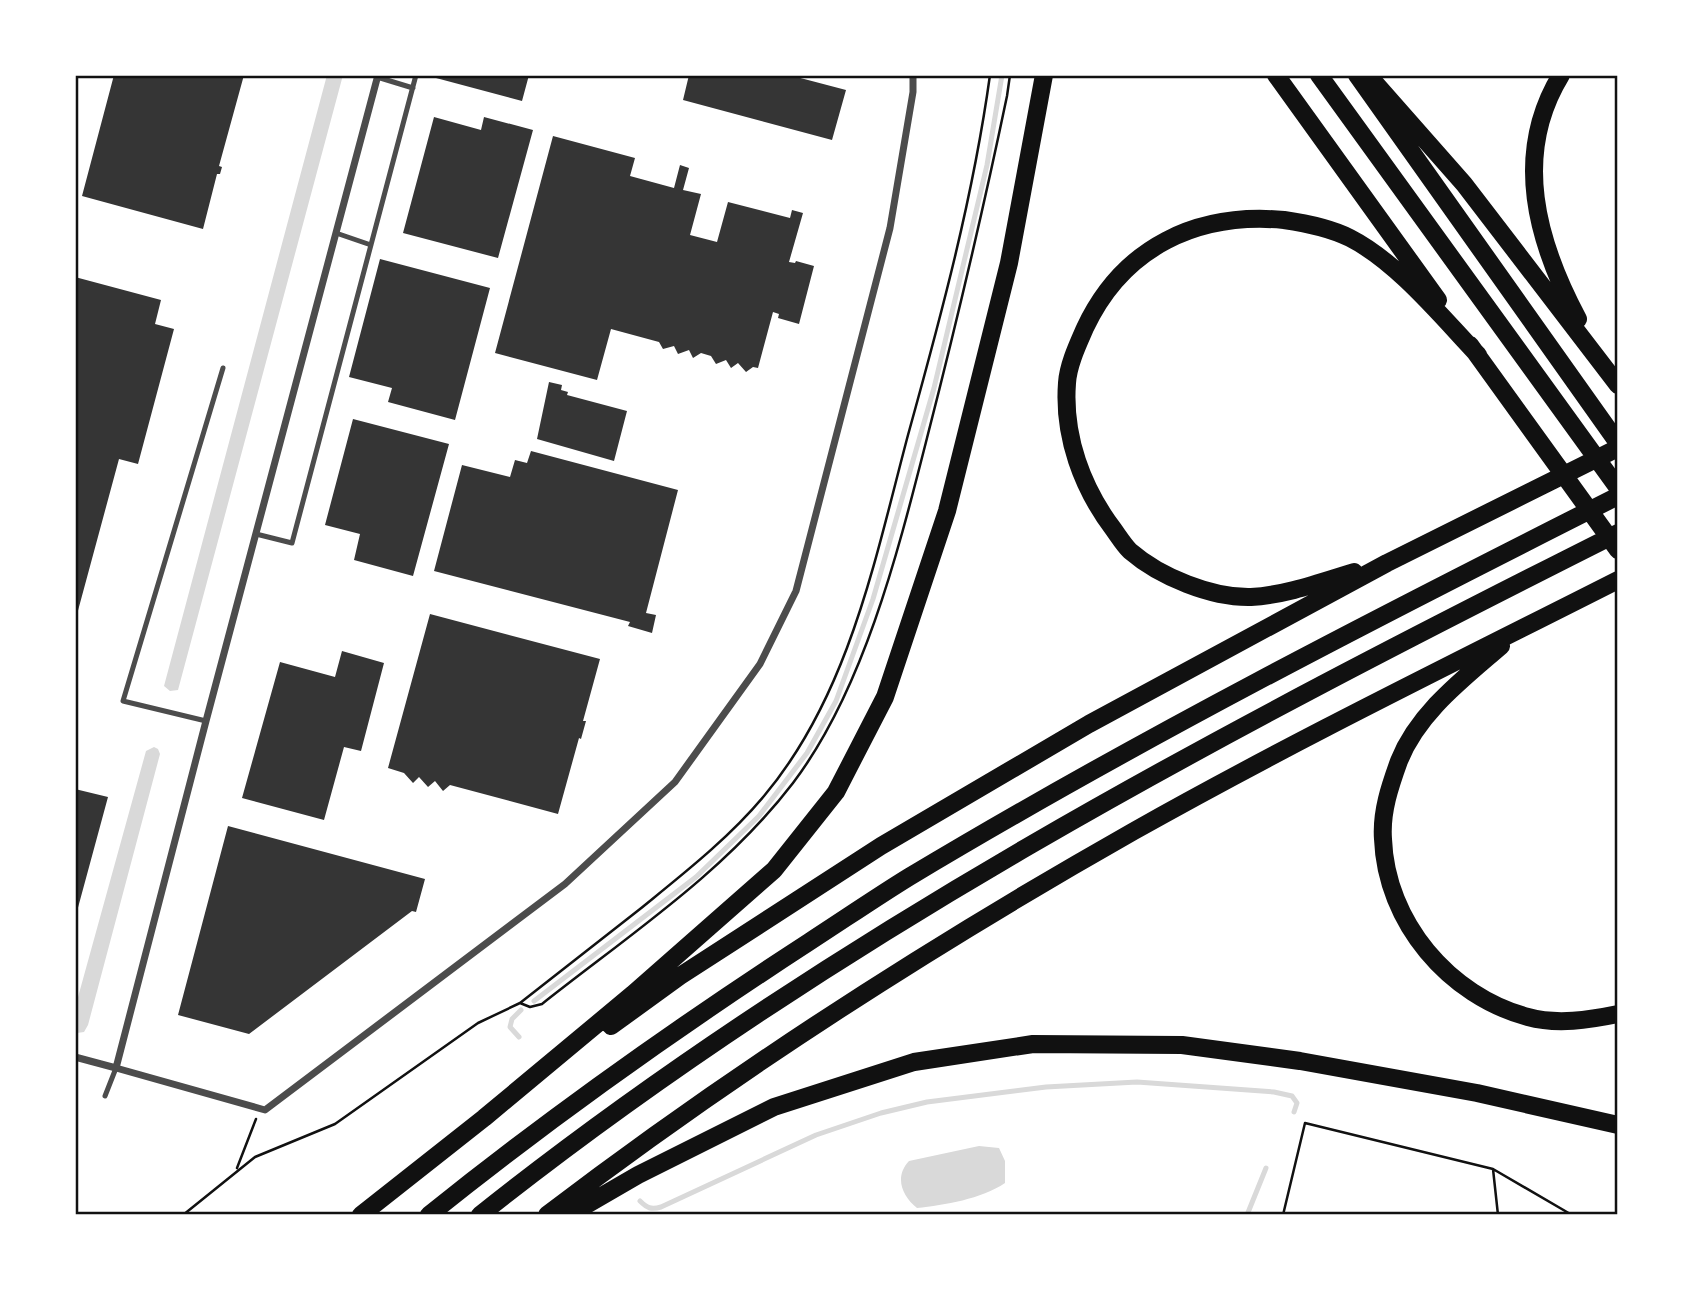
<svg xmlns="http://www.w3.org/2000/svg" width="1693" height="1290" font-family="'Alegreya Sans',sans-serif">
  <rect width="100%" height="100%" fill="#fff"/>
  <path fill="#d9d9d9" d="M327,75H343L178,690L170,691L164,686Z
    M154,747L158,749L160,754L88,1025L84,1032L77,1033L75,1008L146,751Z
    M979,1146L999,1148L1005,1161V1183C981,1199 945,1205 917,1208C902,1196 894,1177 909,1161Z"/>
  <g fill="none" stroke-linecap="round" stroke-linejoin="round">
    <path stroke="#d9d9d9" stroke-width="5" d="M534,1001L696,877L759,816L807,753L836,701L873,599L934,388L987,165L1002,75
      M519,1037L510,1027L512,1019L521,1010
      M640,1201C647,1208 651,1210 661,1207L816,1135L881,1113L927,1102L1046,1087L1137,1082L1274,1092L1292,1096L1297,1103L1294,1112
      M1247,1215L1266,1168"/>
  </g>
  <path fill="#353535" d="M114,75H244L219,166L222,167L220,174H217L203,229L82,196Z
    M437,75H529L522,101L436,78Z
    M689,75H789L846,90L832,140L683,100Z
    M434,117L481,130L484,117L533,130L498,258L403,233Z
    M553,136L635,158L630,176L674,188L680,165L689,168L683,190L701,194L690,235L717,242L728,202L790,218L792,210L803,213L789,262L795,263L796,261L814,266L799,324L778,318L779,314L773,312L758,368L753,367L746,372L738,363L731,368L726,360L716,364L711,356L701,353L693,358L689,350L678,354L674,346L663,349L659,342L611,329L597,380L495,353Z
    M380,259L490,288L455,420L388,402L392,388L349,377Z
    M75,277L161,300L155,324L174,329L138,464L119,459L76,618Z
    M549,382L562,385L561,390L568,392L567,395L627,411L614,461L537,439Z
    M353,419L449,444L413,576L354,560L360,534L325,525Z
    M531,451L678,490L646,613L656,615L652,633L628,626L630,622L434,571L462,465L510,477L515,460L527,463Z
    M430,614L600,659L583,721H586L581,739L579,738L558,814L450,785L443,791L435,781L428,787L419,777L413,783L404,773L388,768Z
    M342,651L384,663L361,751L344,747L324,820L242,798L280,662L335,677Z
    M75,789L108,797L76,915H75Z
    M228,826L425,879L416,912L412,911L249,1034L178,1015Z"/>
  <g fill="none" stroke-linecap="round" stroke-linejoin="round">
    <path stroke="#111" stroke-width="2.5" d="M520,1003C560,972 600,940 640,909C683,874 728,839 764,796C849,695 875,559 908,435C941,316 973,198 990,75
      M237,1168L256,1119
      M1493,1169L1498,1215
      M183,1215L255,1157L335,1124L478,1023L520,1003L530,1007L542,1004C629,935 724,873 793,783C864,689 898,552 927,438C956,325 983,211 1007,96L1010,75
      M1283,1215L1305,1123L1493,1169L1572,1215"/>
    <path stroke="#4c4c4c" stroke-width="5" d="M377,77L413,88
      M336,233L371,245
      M256,534L292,543L416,75
      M206,721L123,701L223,368
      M105,1096L116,1068"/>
    <path stroke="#4c4c4c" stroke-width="7" d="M75,1057L116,1068L206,721L378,75
      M116,1068L265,1110L565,884L675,782L760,664L796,591L890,228L913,92V75"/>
    <path stroke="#111" stroke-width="18" d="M1276,75L1438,300
      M1319,75L1618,488
      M1357,75L1618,443
      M1561,75C1512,155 1537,242 1578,319
      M1375,83L1464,184L1618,385
      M1470,345L1618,550
      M1354,572C1321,582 1286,595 1251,597C1212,598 1160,577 1130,551C1124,545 1119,537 1114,530C1082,488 1063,436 1067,383C1068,365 1078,344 1085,328C1123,247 1197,212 1284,220C1305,223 1330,228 1350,238C1397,262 1441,316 1478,355
      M1501,646C1463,679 1418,713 1399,761C1390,786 1381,812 1383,839C1386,922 1449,996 1528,1017C1557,1025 1589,1020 1618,1014
      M611,1026L680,976L881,846L1089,724L1387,563L1618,448
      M361,1215L484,1118L633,994L774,870L836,792L885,697L947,511L1009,263L1044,75
      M429,1215C551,1117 678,1027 809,942C843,920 875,898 909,877C1139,739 1378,617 1618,496
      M480,1215C828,938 1222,732 1618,533
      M547,1215C733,1073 931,946 1134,831C1292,742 1456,662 1618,580
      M569,1215L638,1175L774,1107L914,1062L1033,1044L1182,1045L1300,1061L1477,1093L1618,1125"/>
  </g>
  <rect width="1693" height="1290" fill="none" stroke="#ffffff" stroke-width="154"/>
  <rect x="77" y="77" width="1539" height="1136" fill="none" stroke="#111" stroke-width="2.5"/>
</svg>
